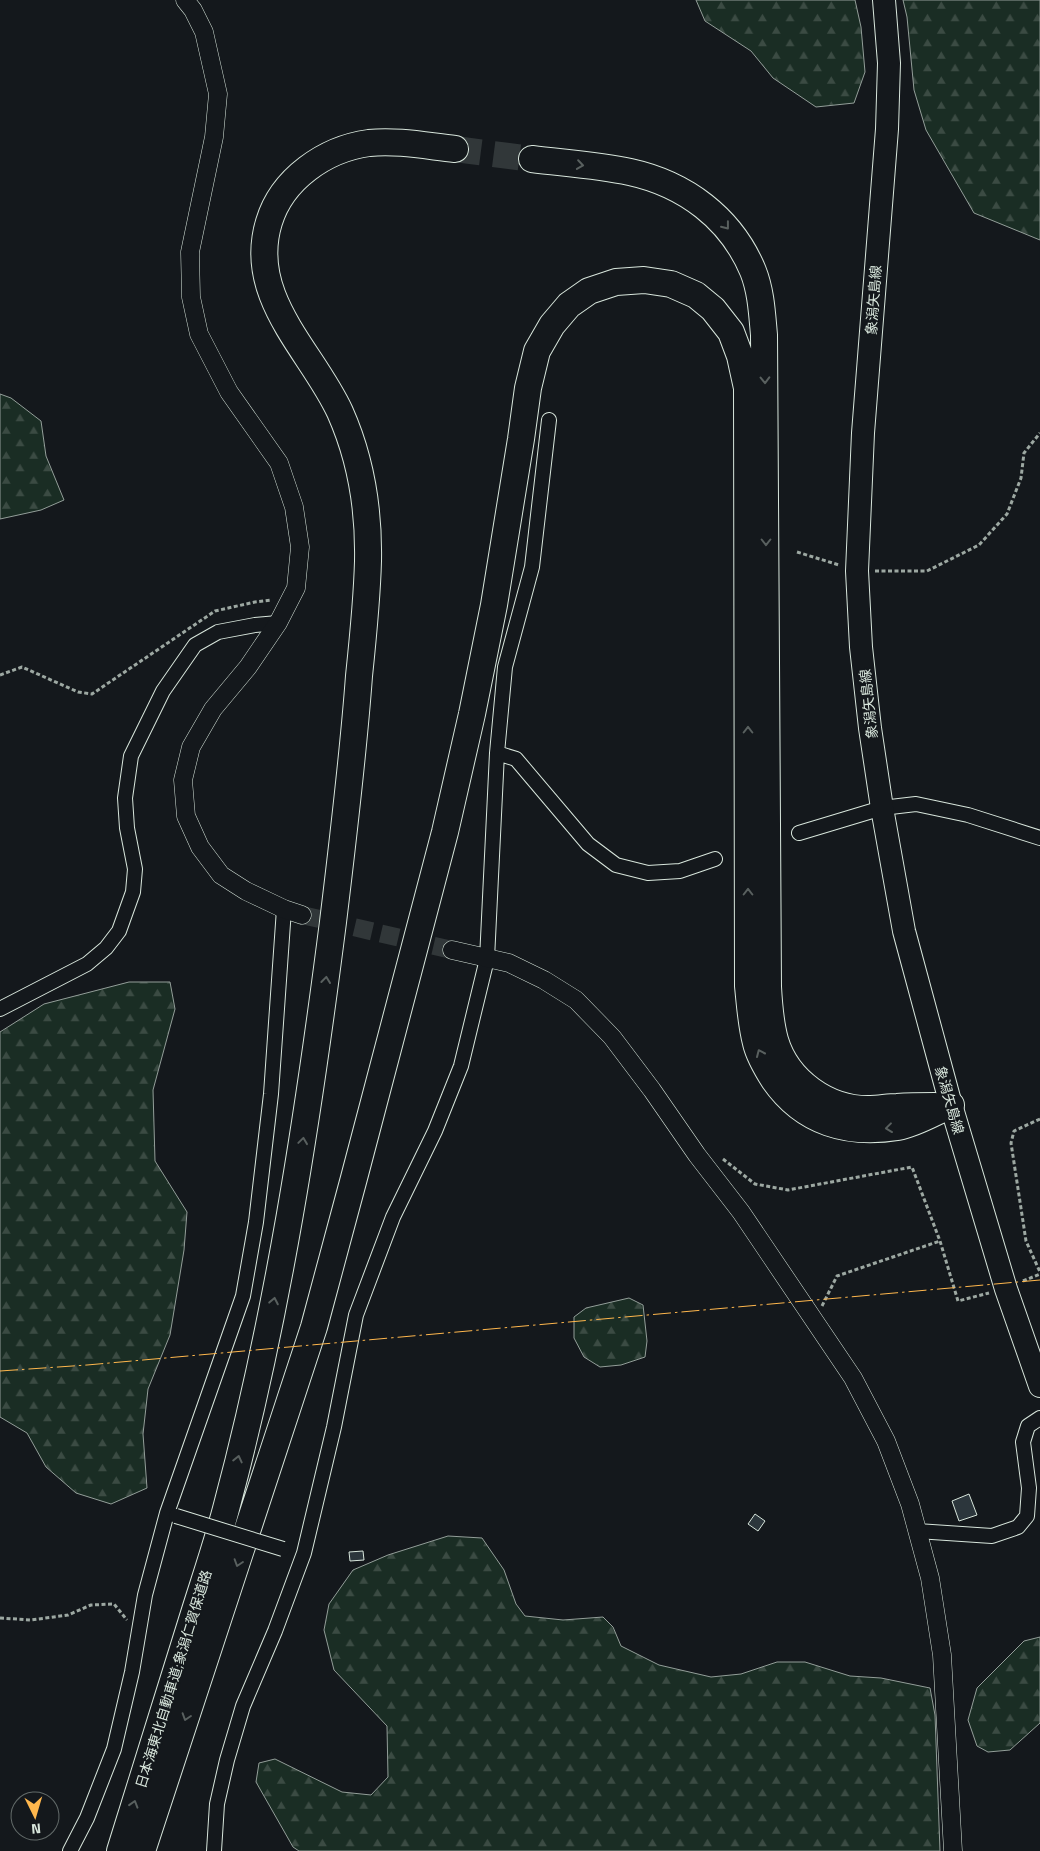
<svg xmlns="http://www.w3.org/2000/svg" width="1040" height="1851" font-family="'Titillium Web','Noto Sans JP',sans-serif">
  <defs>
    <pattern id="forest-firs" width="22" height="20" patternUnits="userSpaceOnUse" patternTransform="scale(1.25)"><rect width="22" height="20" fill="#1a2d24"/><path d="M5 1l3.5 6h-7zM16 11l3.5 6h-7z" fill="#3b4b43"/></pattern>
  </defs>
  <rect width="100%" height="100%" fill="#14181c"/>
  <path fill="url(#forest-firs)" stroke="#939e99" d="M696,0H855L861,27L865,72L854,103L816,107L773,78L751,51L705,21Z
    M903,0H1040V240L974,213L926,130L914,90L907,17Z
    M0,394L11,398L41,421L46,456L64,500L41,510L0,519Z
    M129,982H170L175,1009L153,1090L155,1161L187,1212L184,1250L170,1335L148,1389L143,1434L147,1488L111,1504L76,1493L46,1467L27,1433L0,1417V1032L44,1004Z
    M629,1298L643,1305L647,1341L645,1357L621,1365L600,1367L584,1357L574,1338V1317L586,1308Z
    M448,1536L482,1538L504,1570L516,1604L525,1616L563,1620L603,1617L613,1627L621,1646L659,1665L711,1677L741,1674L777,1662H805L850,1676L881,1678L930,1688L935,1715L940,1851H299L293,1847L256,1782L259,1763L275,1759L342,1792L371,1795L388,1777L387,1726L334,1670L324,1630L329,1604L353,1570L388,1555Z
    M1040,1637V1723L1010,1750L988,1752L977,1746L968,1720L977,1688L1024,1641Z"/>
  <path fill="#2c363c" stroke="#d8e6dc" d="M969,1494L977,1515L959,1521L952,1501Z
    M755,1514L765,1521L758,1531L748,1524Z
    M363,1551L364,1560L350,1561L349,1552Z"/>
  <g fill="none" stroke-linecap="round" stroke-linejoin="round">
    <path stroke="#313739" stroke-width="18" stroke-dasharray="18 9" stroke-linecap="butt" d="M302,915L452,950"/>
    <path stroke="#313739" stroke-width="26" stroke-dasharray="26 13" stroke-linecap="butt" d="M455,149L532,159"/>
    <g stroke="#d8e6dc" stroke-width="16">
      <path id="minor" d="M497,753L516,759L588,844L616,865L648,873L680,871L715,859
        M799,833L882,808L916,804L968,815L1040,838
        M0,1009L87,964L106,948L119,931L133,892L135,869L127,828L125,798L131,756L163,691L195,645L218,632L255,625L278,623
        M917,1531L992,1536L1018,1527L1027,1516L1029,1488L1023,1442L1028,1426L1040,1418
        M70,1851L87,1818L114,1749L132,1672L145,1595L167,1513L243,1296L256,1222L271,1094L284,909
        M214,1851L217,1804L227,1760L243,1706L275,1631L304,1553L334,1427L356,1315L393,1217L435,1131L461,1066L487,959L497,753L505,667L532,567L549,420"/>
    </g>
    <g stroke="#d8e6dc" stroke-width="19">
      <path id="tertiary" d="M185,0L193,10L204,32L218,94L214,137L190,252L191,297L199,334L229,392L279,463L294,507L300,547L296,588L278,623L248,667L213,709L191,747L183,780L186,816L200,847L221,875L246,891L284,909L302,915
        M452,950L509,963L544,980L576,1000L612,1037L652,1090L697,1155L741,1212L853,1378L886,1441L910,1504L930,1578L942,1655L953,1851"/>
    </g>
    <g stroke="#d8e6dc" stroke-width="24">
      <path id="primary" d="M884,0L889,63L887,129L863,433L857,571L861,647L870,728L882,808L904,931L951,1105L1006,1289L1040,1386"/>
    </g>
    <g stroke="#d8e6dc" stroke-width="28">
      <path id="motorway" d="M532,159C564,163 598,165 630,172C685,184 731,218 753,271C761,291 762,313 764,335L768,987C769,1005 770,1022 775,1040C787,1081 828,1110 870,1109C879,1109 888,1107 897,1107C910,1106 923,1106 935,1106
        M120,1851C143,1775 167,1699 191,1623C203,1584 217,1544 227,1505C278,1314 308,1118 333,922C343,840 353,758 359,676C363,638 367,599 368,561C369,510 361,459 340,412C312,351 246,297 269,222C282,179 325,149 369,143C397,140 427,146 455,149
        M142,1851L314,1327L354,1178L445,832L472,714L494,605L521,439L528,388L537,351L552,325L569,305L589,291L616,282L644,280L671,284L696,295L713,309L731,332L740,356L747,388L748,986C750,1005 751,1024 756,1043C759,1056 767,1069 774,1080C804,1123 848,1135 898,1127C915,1124 935,1112 951,1105"/>
    </g>
    <path stroke="#9da8a2" stroke-width="3" stroke-dasharray="4 2.5" stroke-linecap="butt" d="M797,552L839,565
      M875,571H927L979,545L1007,514L1021,478L1024,453L1040,433
      M0,675L22,667L78,692L92,694L215,611L255,602L272,600
      M1040,1119L1014,1131L1011,1143L1026,1241L1040,1272
      M723,1159L755,1184L788,1190L912,1167L940,1241L958,1301L989,1293
      M1023,1281L1040,1274
      M822,1306L837,1276L940,1241
      M0,1618L31,1620L68,1615L91,1605L114,1604L127,1620"/>
    <use href="#minor" stroke="#14181c" stroke-width="14"/>
    <use href="#tertiary" stroke="#14181c" stroke-width="18"/>
    <use href="#primary" stroke="#14181c" stroke-width="22"/>
    <use href="#motorway" stroke="#14181c" stroke-width="26"/>
    <g stroke="#d8e6dc" stroke-width="16" stroke-linecap="butt">
      <path id="minor-bridge" d="M176,1516L283,1549"/>
    </g>
    <use href="#minor-bridge" stroke="#14181c" stroke-width="14"/>
    <path stroke="#ffb74d" stroke-width="1" stroke-dasharray="18 4 2.5 4" stroke-linecap="butt" d="M0,1371L87,1365L1040,1280"/>
  </g>
  <defs><path id="oneway-chevron" d="M-2-3.5L2.5 0L-2 3.5" fill="none" stroke-width="1.6" stroke-linecap="round" stroke-linejoin="round" transform="scale(1.25)"/></defs>
  <g stroke="#59605f">
    <use href="#oneway-chevron" transform="translate(580 165) rotate(8)"/>
    <use href="#oneway-chevron" transform="translate(726 226) rotate(52)"/>
    <use href="#oneway-chevron" transform="translate(765 380) rotate(89)"/>
    <use href="#oneway-chevron" transform="translate(766 542) rotate(90)"/>
    <use href="#oneway-chevron" transform="translate(748 730) rotate(-90)"/>
    <use href="#oneway-chevron" transform="translate(748 892) rotate(-90)"/>
    <use href="#oneway-chevron" transform="translate(326 980) rotate(-83)"/>
    <use href="#oneway-chevron" transform="translate(760 1053) rotate(-114)"/>
    <use href="#oneway-chevron" transform="translate(889 1128) rotate(173)"/>
    <use href="#oneway-chevron" transform="translate(303 1141) rotate(-82)"/>
    <use href="#oneway-chevron" transform="translate(274 1301) rotate(-79)"/>
    <use href="#oneway-chevron" transform="translate(238 1459) rotate(-77)"/>
    <use href="#oneway-chevron" transform="translate(238 1563) rotate(108)"/>
    <use href="#oneway-chevron" transform="translate(186 1717) rotate(108)"/>
    <use href="#oneway-chevron" transform="translate(134 1804) rotate(-73)"/>
  </g>
  <g text-anchor="middle" dominant-baseline="central" stroke-width="4" stroke-linejoin="round" paint-order="stroke">
    <g font-size="14" fill="#d8e6dc" stroke="#14181c">
      <text transform="translate(873 300) rotate(-86)">象潟矢島線</text>
      <text transform="translate(868 704) rotate(-96)">象潟矢島線</text>
      <text transform="translate(950 1100) rotate(74)">象潟矢島線</text>
      <text transform="translate(173 1679) rotate(-73)">日本海東北自動車道;象潟仁賀保道路</text>
    </g>
  </g>
  <g transform="translate(35 1816) rotate(175)"><circle r="24" fill="#14181c" stroke="#626a69"/>
  <path d="M0-4L9 19L0 12L-9 19Z" fill="#ffb74d"/>
  <text y="-8" font-size="14" font-weight="bold" text-anchor="middle" fill="#d8e6dc">N</text>
  </g>
</svg>
